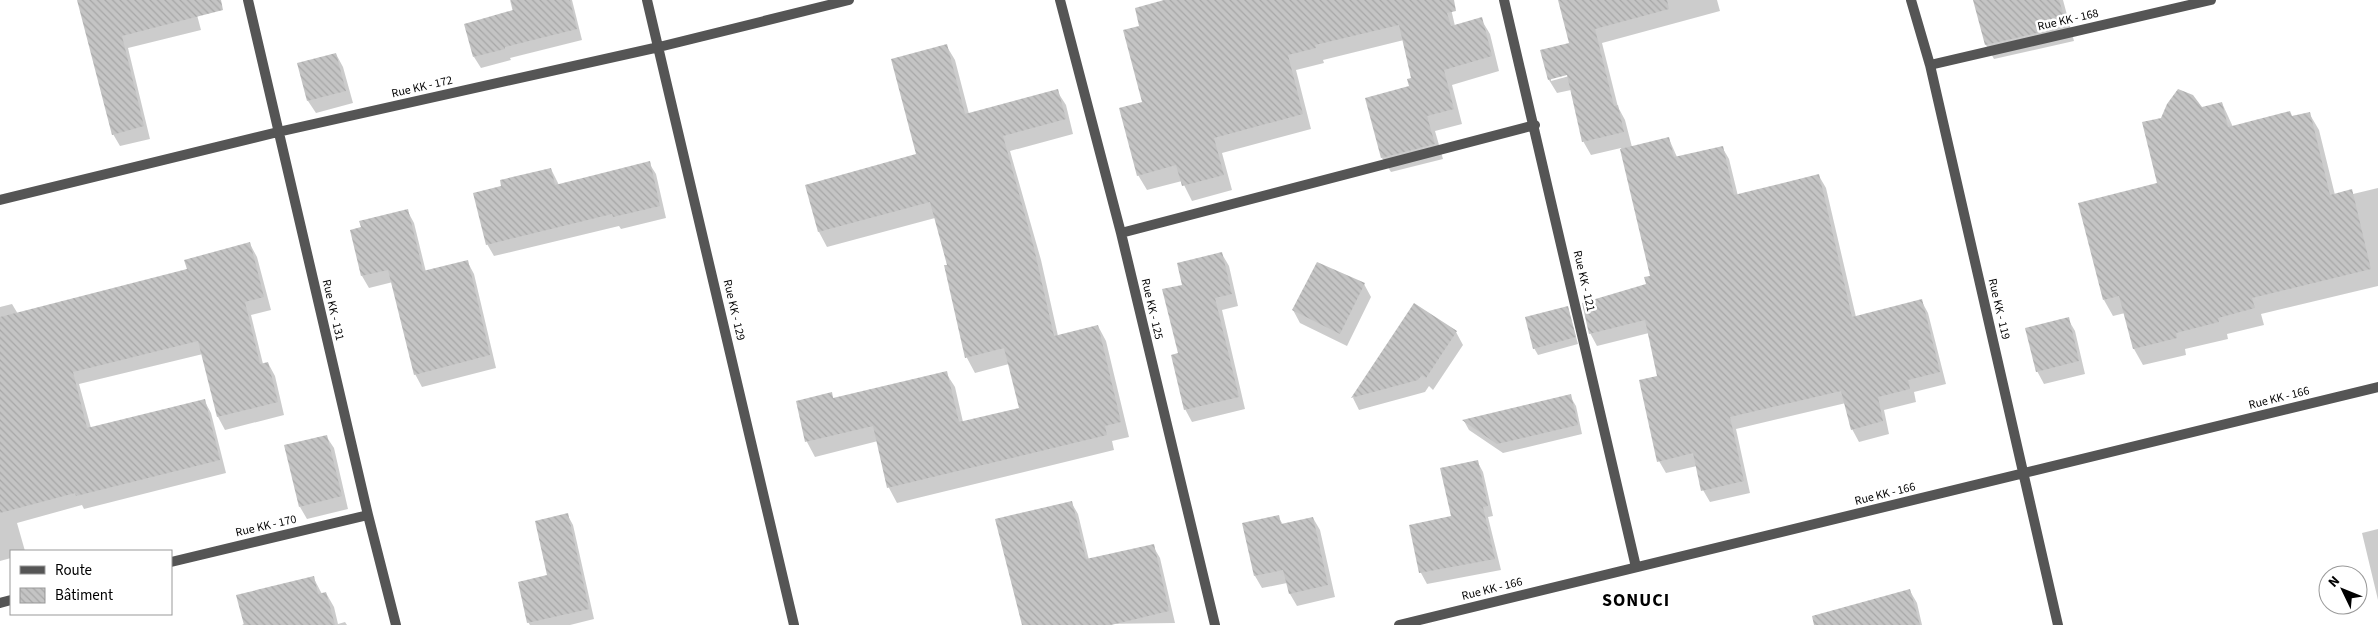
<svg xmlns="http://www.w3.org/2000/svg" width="2378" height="625" font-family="'Source Sans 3',sans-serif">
  <defs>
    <pattern id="building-back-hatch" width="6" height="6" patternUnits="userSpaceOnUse" patternTransform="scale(1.25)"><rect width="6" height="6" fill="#c4c4c4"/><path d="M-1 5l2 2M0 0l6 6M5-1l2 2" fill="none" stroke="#a7a7a7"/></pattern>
  </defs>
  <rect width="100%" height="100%" fill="#fff"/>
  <path fill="#0003" fill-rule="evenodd" d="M78,0H193L201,30L128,48L150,139L120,146L113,134Z
    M510,0H572L582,40L510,58L511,60L481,68L474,57L466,25L513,12Z
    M1168,0H1449L1455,26L1481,19L1490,34L1499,71L1452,85L1462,124L1435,131L1443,159L1391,172L1382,158L1412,79L1404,40L1323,60L1324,63L1296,70L1311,129L1222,153L1232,190L1192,201L1182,181L1147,190L1138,175L1143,103L1141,27Z
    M1559,0H1717L1720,11L1602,43L1618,107L1625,120L1632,147L1669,139L1677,157L1722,147L1729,159L1738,196L1819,176L1826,188L1856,317L1921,300L1928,313L1946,384L1914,392L1916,402L1884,410L1889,434L1859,442L1852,429L1846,403L1736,429L1750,493L1710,502L1703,490L1697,466L1666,473L1659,461L1658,376L1649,333L1597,346L1590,333L1648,285L1652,277L1621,148L1591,155L1583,141L1571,90L1557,93L1549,80L1571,43ZM1573,72V75L1551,81V78Z
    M1974,0H2063L2074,41L1994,59L1986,45Z
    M946,45L955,60L969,114L1057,91L1066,105L1073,134L1010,151L1041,260L1058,336L1098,326L1106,341L1129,437L1112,441L1114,450L897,503L889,488L878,441L815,457L807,442L797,402L831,394L834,399L946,373L955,387L963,422L1020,409L1009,364L975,373L967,358L945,266L948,265L935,218L827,247L819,232L806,186L918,155Z
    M336,54L343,67L353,103L316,113L308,101L299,64Z
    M2222,103L2233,127L2309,113L2319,130L2335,195L2351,191L2353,194L2378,188V286L2261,314L2264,325L2227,334L2228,339L2185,349L2186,355L2143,365L2134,349L2125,313L2113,316L2104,300L2158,184L2202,108Z
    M649,163L656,174L666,218L621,229L619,226L494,256L487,244L502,186L551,169L559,185Z
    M407,210L414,223L426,272L467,261L474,274L496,368L422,387L415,374L393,282L369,288L362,276L352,231Z
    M250,244L257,257L271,310L251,315L263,364L268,363L275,376L284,415L225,430L218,417L203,354L79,384L91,428L204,400L211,413L226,473L84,509L82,505L17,523L25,551H11V558L0,561V307L12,304L18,314L188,270Z
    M1222,254L1229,266L1238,306L1222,310L1245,409L1192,422L1185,409L1180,354L1184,286Z
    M1364,284L1371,297L1347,346L1300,323L1293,310Z
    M1414,305L1456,332L1463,345L1433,390L1429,386L1425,392L1359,410L1353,398Z
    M1568,308L1578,344L1538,355L1534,348Z
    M2068,319L2075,331L2085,374L2044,384L2037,371Z
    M1570,396L1576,406L1582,434L1503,453L1469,430L1464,421Z
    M326,436L334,448L348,509L307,519L300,507Z
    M1477,461L1483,472L1493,516L1488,517L1501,570L1427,584L1421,573L1410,526L1453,517Z
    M1071,502L1078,514L1089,560L1153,546L1160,558L1175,623L1023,625Z
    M567,514L573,525L594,619L570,625H530L528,622L549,576Z
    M1278,516L1283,525L1313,518L1320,530L1335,597L1297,606L1290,594L1287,583L1262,588L1255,576L1243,524Z
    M2378,529V600L2362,533Z
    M313,577L322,594L326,593L334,607L338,624L345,622L347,625H242Z
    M1910,591L1917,603L1922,625H1849Z"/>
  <path fill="url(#building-back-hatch)" d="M77,0H221L223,10L122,36L144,126L112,135Z
    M511,0H570L577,29L505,47V49L473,57L464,24L513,10Z
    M1164,0H1454L1456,11L1447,13L1451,26L1482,17L1492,56L1444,70L1454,109L1427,116L1435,144L1381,158L1365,98L1409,86L1407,79L1411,78L1399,25L1315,45L1316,48L1288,55L1303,114L1214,138L1224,175L1182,186L1176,165L1137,176L1119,108L1142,102L1123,30L1139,26L1135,8Z
    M1558,0H1667L1669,9L1595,29L1614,106L1618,105L1624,132L1582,142L1567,75L1548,80L1540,50L1569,43Z
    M1973,0H2059L2067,26L1985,45Z
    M947,44L965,114L1058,89L1066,119L1003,136L1033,244L1054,336L1098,325L1121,422L1105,426L1107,435L887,488L873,426L805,442L796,401L832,392L833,398L947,371L959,422L1019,408L1004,348L965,358L944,265H947L930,202L818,232L805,185L916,154L891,59Z
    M336,53L346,91L307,101L297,63Z
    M2178,89L2193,95L2202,107L2222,102L2228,127L2290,111L2292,116L2310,112L2330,195L2352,189L2371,269L2252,298L2255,308L2218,318L2219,322L2176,333L2177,338L2133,349L2119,296L2103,300L2078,203L2157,183L2142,122L2161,118L2167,104Z
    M1669,137L1674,157L1723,146L1734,195L1819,174L1852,317L1922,299L1940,372L1908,380L1910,389L1878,397L1883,421L1851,430L1841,391L1730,417L1744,481L1701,491L1693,453L1657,462L1639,380L1657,376L1645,320L1589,334L1582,303L1646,284L1644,277L1650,276L1620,149Z
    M650,161L660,206L613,217L612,214L486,245L473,193L501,186L500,180L551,168L555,185Z
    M408,209L423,271L468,260L490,355L414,375L388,270L361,276L350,230L361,227L359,221Z
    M250,242L264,297L245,302L260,364L268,362L278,402L217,417L198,341L73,372L87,428L205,399L220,460L76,496L75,493L0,513V317L187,269L184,260Z
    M1222,252L1232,294L1215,298L1239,397L1184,410L1171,355L1178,353L1162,289L1182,285L1177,263Z
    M1317,262L1365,283L1340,334L1292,310Z
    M1414,303L1457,331L1426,378L1422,375L1418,380L1351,398Z
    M1568,306L1576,337L1533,349L1525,317Z
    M2069,317L2079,361L2036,372L2025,328Z
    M1571,394L1578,425L1497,444L1462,420Z
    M327,435L342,496L299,507L284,445Z
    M1478,460L1488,506L1483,507L1495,559L1419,573L1409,525L1451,516L1440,468Z
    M1072,501L1086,559L1154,544L1169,611L1111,625H1022L995,519Z
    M568,513L589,609L527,623L518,582L547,575L535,521Z
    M1279,515L1281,524L1313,517L1328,585L1289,594L1283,570L1254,576L1242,523Z
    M314,576L318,594L326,592L335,625H244L236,595Z
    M1910,589L1920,625H1814L1812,616Z"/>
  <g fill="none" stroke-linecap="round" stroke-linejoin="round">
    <path stroke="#555" stroke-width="10" d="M248,0L368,515L396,625
      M647,0L794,625
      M1060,0L1121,233L1215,625
      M1504,0L1636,567
      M1911,0L1930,65L2058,625
      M1930,65L2211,0
      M0,200L278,132L659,47L849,0
      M1121,233L1535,125
      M171,562L368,515
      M0,603L11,600
      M1399,625L2378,387"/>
  </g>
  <g text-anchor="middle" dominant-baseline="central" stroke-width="5" stroke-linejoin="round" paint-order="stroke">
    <g font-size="12" fill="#000" stroke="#fff">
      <text transform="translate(2068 20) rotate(-13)">Rue KK - 168</text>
      <text transform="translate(422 87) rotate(-13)">Rue KK - 172</text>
      <text transform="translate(1584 281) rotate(77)">Rue KK - 121</text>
      <text transform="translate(1152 309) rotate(77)">Rue KK - 125</text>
      <text transform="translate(1999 309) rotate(77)">Rue KK - 119</text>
      <text transform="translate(333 310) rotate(77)">Rue KK - 131</text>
      <text transform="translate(734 310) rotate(77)">Rue KK - 129</text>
      <text transform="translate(2279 398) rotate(-14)">Rue KK - 166</text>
      <text transform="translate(1885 494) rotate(-14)">Rue KK - 166</text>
      <text transform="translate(266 526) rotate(-13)">Rue KK - 170</text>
      <text transform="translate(1492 589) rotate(-14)">Rue KK - 166</text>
    </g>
    <g font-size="18" font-weight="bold" letter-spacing="1" fill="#000" stroke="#fff">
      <text x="1636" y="600">SONUCI</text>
    </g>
  </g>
  <rect x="10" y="550" width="162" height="65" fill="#ffffff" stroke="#999999"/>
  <rect x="20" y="566" width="25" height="8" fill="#555555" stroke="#999999"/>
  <text x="55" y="575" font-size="15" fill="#000000">Route</text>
  <rect x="20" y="588" width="25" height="15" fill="url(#building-back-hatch)" stroke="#999999"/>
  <text x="55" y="600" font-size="15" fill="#000000">Bâtiment</text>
  <g transform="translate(2343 590) rotate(313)"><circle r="24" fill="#ffffff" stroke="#999999"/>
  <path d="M0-4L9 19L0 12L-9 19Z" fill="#000000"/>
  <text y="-8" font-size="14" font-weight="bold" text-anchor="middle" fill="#000000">N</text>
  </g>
</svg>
